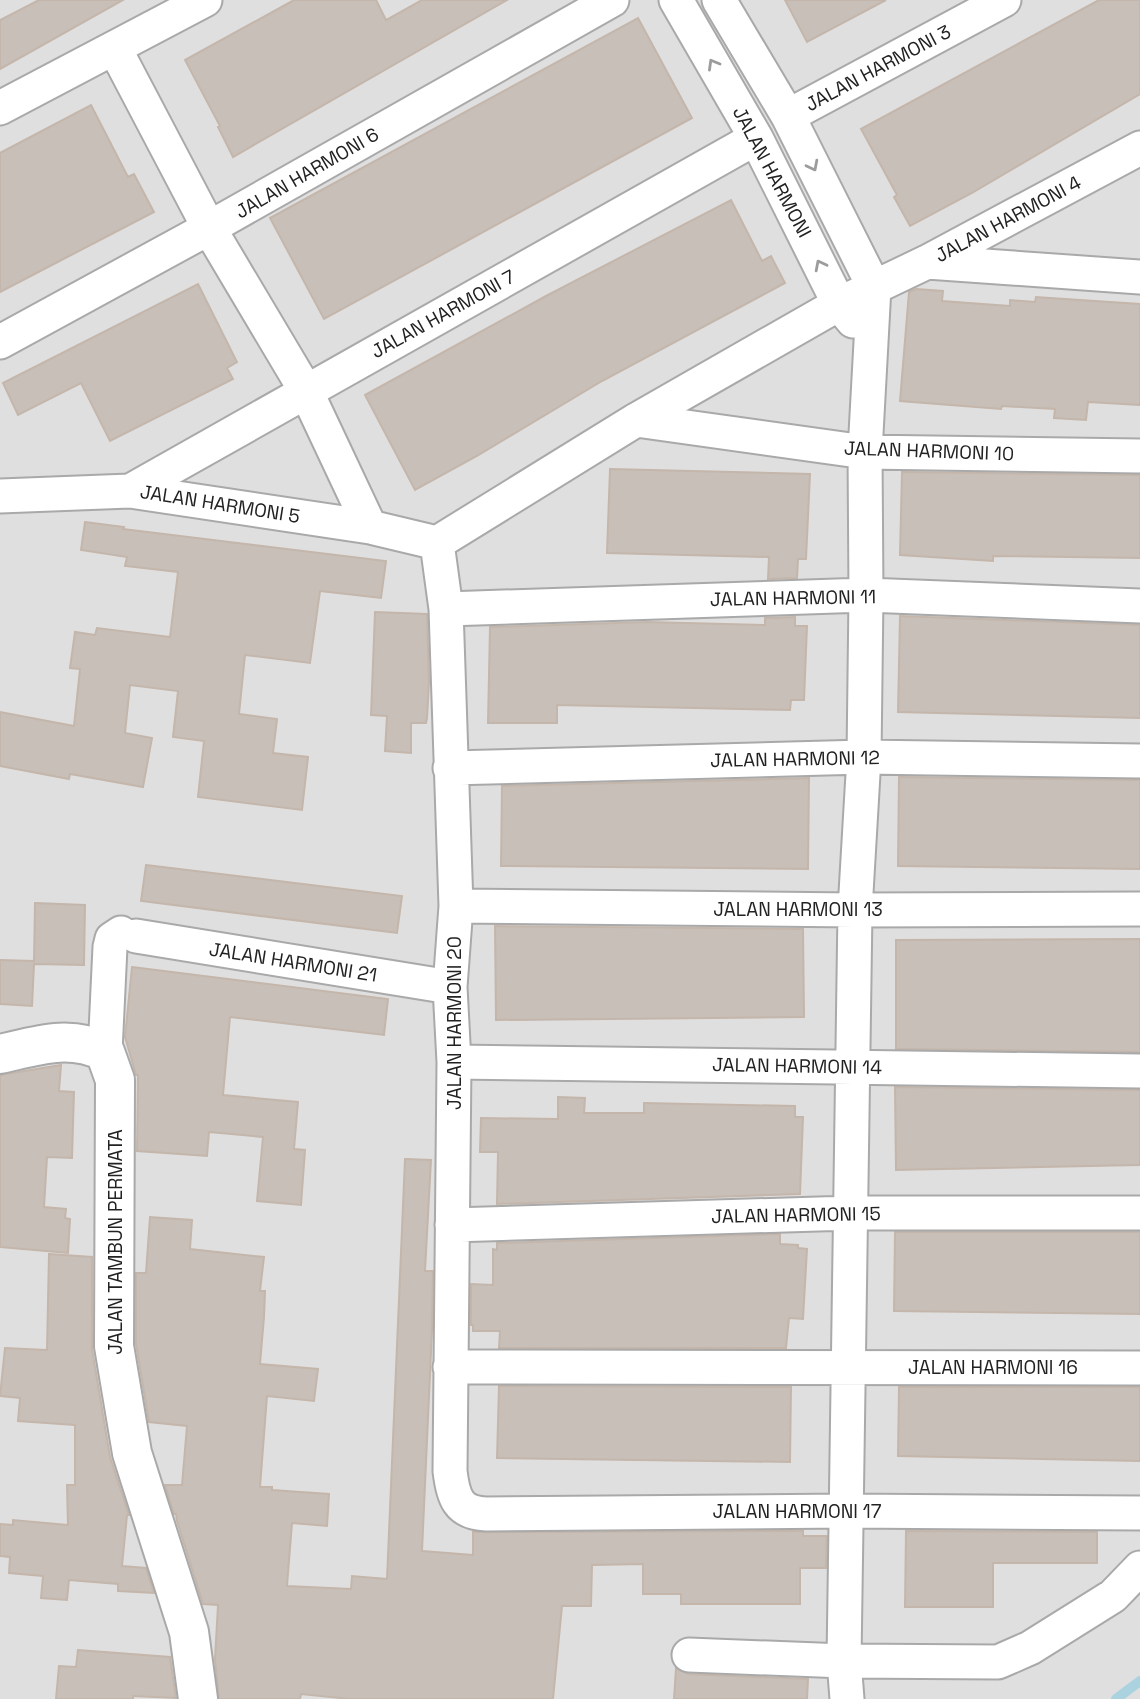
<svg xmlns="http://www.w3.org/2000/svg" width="1140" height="1699" font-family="'Space Grotesk',sans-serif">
  <rect width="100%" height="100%" fill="#f2efe9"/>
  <path fill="#e0dfdf" d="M0,0H1140V1699H0Z"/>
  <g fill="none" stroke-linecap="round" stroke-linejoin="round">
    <path stroke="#aad3df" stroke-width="10" d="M1116,1699L1140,1681"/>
  </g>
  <path fill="#c7bfb8" stroke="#c4b6ab" stroke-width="2" d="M39,0H123L0,69V20Z
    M294,0H376L386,20L422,0H507L233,157L218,127L220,126L185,60Z
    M785,0H886L807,42Z
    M1099,0H1140V94L972,193L910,226L894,197L897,195L861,129Z
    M638,18L692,118L324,319L270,218Z
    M91,105L128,177L134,174L154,212L0,292V153Z
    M731,200L762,261L771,256L785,283L602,381L477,456L415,490L365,395L546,296Z
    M198,284L237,362L227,368L233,379L110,441L81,383L18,415L3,383Z
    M916,289L943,291L942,301L1010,306V300L1035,302L1036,297L1140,304V405L1088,402L1086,420L1054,418L1055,409L1002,406L1001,409L900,401L909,292Z
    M610,469L810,474L806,559H798L797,578L768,579L769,557L607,553Z
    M902,472L1140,475V558L993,556V561L900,555Z
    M85,522L124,527L123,529L386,561L381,598L320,591L310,663L245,655L239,714L277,719L273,753L308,757L302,810L198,797L204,741L173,737L178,691L130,685L125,733L152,738L143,787L70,774L69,779L0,766V712L74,726L80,669L70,668L75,632L95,635L97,628L170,637L178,572L125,566L127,557L81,550Z
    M375,612L427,614L429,682L427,718L426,723H411V753L385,751L387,716L371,715Z
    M900,616L1140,625V718L898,712Z
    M795,617V626H807L804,700H791L790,710L557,705V723H488L490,627L647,622L765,625V618Z
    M899,777L1140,780V869L898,866Z
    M809,778L808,869L501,866L502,786Z
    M146,865L402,896L397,933L141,901Z
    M35,903L85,905L84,965L34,964L32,1006L0,1004V960L34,961Z
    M495,926L803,929L804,1017L496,1020Z
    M1140,939V1052L896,1049V940Z
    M132,967L388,999L384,1035L230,1017L223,1095L298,1102L294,1149L305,1150L301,1205L257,1201L263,1137L209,1132L207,1156L137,1151L138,1075H136L125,1037Z
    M61,1065L59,1091L74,1092L72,1158L47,1157L44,1207L66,1209L65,1218L70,1219L68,1253L0,1247V1075Z
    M895,1087L1140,1090V1165L896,1170Z
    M558,1097L585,1098L584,1113H644V1103L795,1106V1117H803L800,1194L497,1204L498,1152H480L481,1118L558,1119Z
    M405,1159L431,1160L425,1271H433L432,1330L422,1551L473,1555V1532L803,1531V1536H827L826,1568H800V1604H681V1594H643V1564L592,1565L591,1606H562L553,1699H350L301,1694L300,1699H219L215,1659L218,1605L203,1604L177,1521L176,1514H174L165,1485H182L187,1426L149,1422L136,1344V1273H146L150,1217L192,1220L190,1249L264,1257L260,1291H265L264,1317L260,1364L318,1369L314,1401L267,1396L260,1487H272V1490L329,1494L327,1526L292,1523L287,1586L351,1589L352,1576L387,1579Z
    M895,1232H1140V1314L894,1311Z
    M780,1234V1244L798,1245V1248L807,1249L803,1319L789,1318L786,1348H499L500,1331H473V1325H471V1284L493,1285V1249L497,1250V1243Z
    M49,1254L92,1257V1349L110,1457L129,1515H127L122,1566L146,1568L154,1593L118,1591V1584L69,1580L67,1600L41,1598L43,1576L9,1573L10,1557L0,1556V1524L13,1525V1520L68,1525L67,1485H75V1425L18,1421L20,1398L0,1396L5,1348L47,1350Z
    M499,1386L791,1387L790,1462L497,1458Z
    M899,1387H1140V1461L898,1456Z
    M906,1531L1097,1532V1563H993V1607H905Z
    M78,1650L170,1657L176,1698L133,1696V1699H56L59,1666L76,1667Z
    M676,1668L688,1674L808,1679L807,1699H674Z"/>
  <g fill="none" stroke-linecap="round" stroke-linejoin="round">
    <g stroke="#a9a9a9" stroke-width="37">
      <path id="minor" d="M676,0L756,138L839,304L853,321
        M719,0L788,116L874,287
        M115,49L209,228L306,391L370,527
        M0,108L205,0
        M788,116L1004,0
        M927,262L1140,277
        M0,342L209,228L612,0
        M636,420L865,452L1140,456
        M130,491L756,138
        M0,496L130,491L370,527L437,543
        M437,543L446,609L456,906L450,987L454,1062L450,1471C453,1497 458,1513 486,1514L847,1511L1140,1513
        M437,543L636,420L839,304L927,262L1140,148
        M446,609L866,595L1140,606
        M450,768L864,757L1140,761
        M456,906L855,910L1140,909
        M136,936L450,987
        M105,1052L110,947L112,939L121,933
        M454,1062L1140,1071
        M452,1225L851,1213H1140
        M450,1367L1140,1368
        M689,1655L844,1661L998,1662L1030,1648L1113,1596L1140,1568
        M847,1699L844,1661L855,910L864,757L866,595L865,452L874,287"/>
    </g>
    <g stroke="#a9a9a9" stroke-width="42">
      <path id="tertiary" d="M0,1054C36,1046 69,1034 105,1052L115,1080L114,1346L132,1453L189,1632L198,1699"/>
    </g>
    <use href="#minor" stroke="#fff" stroke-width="33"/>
    <use href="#tertiary" stroke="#fff" stroke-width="38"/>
  </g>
  <defs><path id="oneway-chevron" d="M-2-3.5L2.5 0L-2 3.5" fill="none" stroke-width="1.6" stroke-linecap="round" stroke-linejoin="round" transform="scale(1.75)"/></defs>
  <g stroke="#9c9c9c">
    <use href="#oneway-chevron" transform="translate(713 64) rotate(-120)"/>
    <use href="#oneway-chevron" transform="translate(813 166) rotate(63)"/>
    <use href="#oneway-chevron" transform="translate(820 265) rotate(-117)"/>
  </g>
  <g text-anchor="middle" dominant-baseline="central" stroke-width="5" stroke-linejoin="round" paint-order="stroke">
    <g font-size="19" fill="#222" stroke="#fff">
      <text transform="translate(878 68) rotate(-28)">JALAN HARMONI 3</text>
      <text transform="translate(772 172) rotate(62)">JALAN HARMONI</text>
      <text transform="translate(307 173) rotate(-30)">JALAN HARMONI 6</text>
      <text transform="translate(1008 219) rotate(-28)">JALAN HARMONI 4</text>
      <text transform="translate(443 314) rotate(-29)">JALAN HARMONI 7</text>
      <text transform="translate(929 451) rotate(2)">JALAN HARMONI 10</text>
      <text transform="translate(220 504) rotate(9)">JALAN HARMONI 5</text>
      <text transform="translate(793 598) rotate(-1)">JALAN HARMONI 11</text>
      <text transform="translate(795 759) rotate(-1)">JALAN HARMONI 12</text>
      <text x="798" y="909">JALAN HARMONI 13</text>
      <text transform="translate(293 962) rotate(9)">JALAN HARMONI 21</text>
      <text transform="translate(454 1023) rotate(-90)">JALAN HARMONI 20</text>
      <text transform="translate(797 1066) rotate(1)">JALAN HARMONI 14</text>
      <text transform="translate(796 1215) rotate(-1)">JALAN HARMONI 15</text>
      <text transform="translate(115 1242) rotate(-90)">JALAN TAMBUN PERMATA</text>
      <text x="993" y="1367">JALAN HARMONI 16</text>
      <text x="797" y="1511">JALAN HARMONI 17</text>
    </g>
  </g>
</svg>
